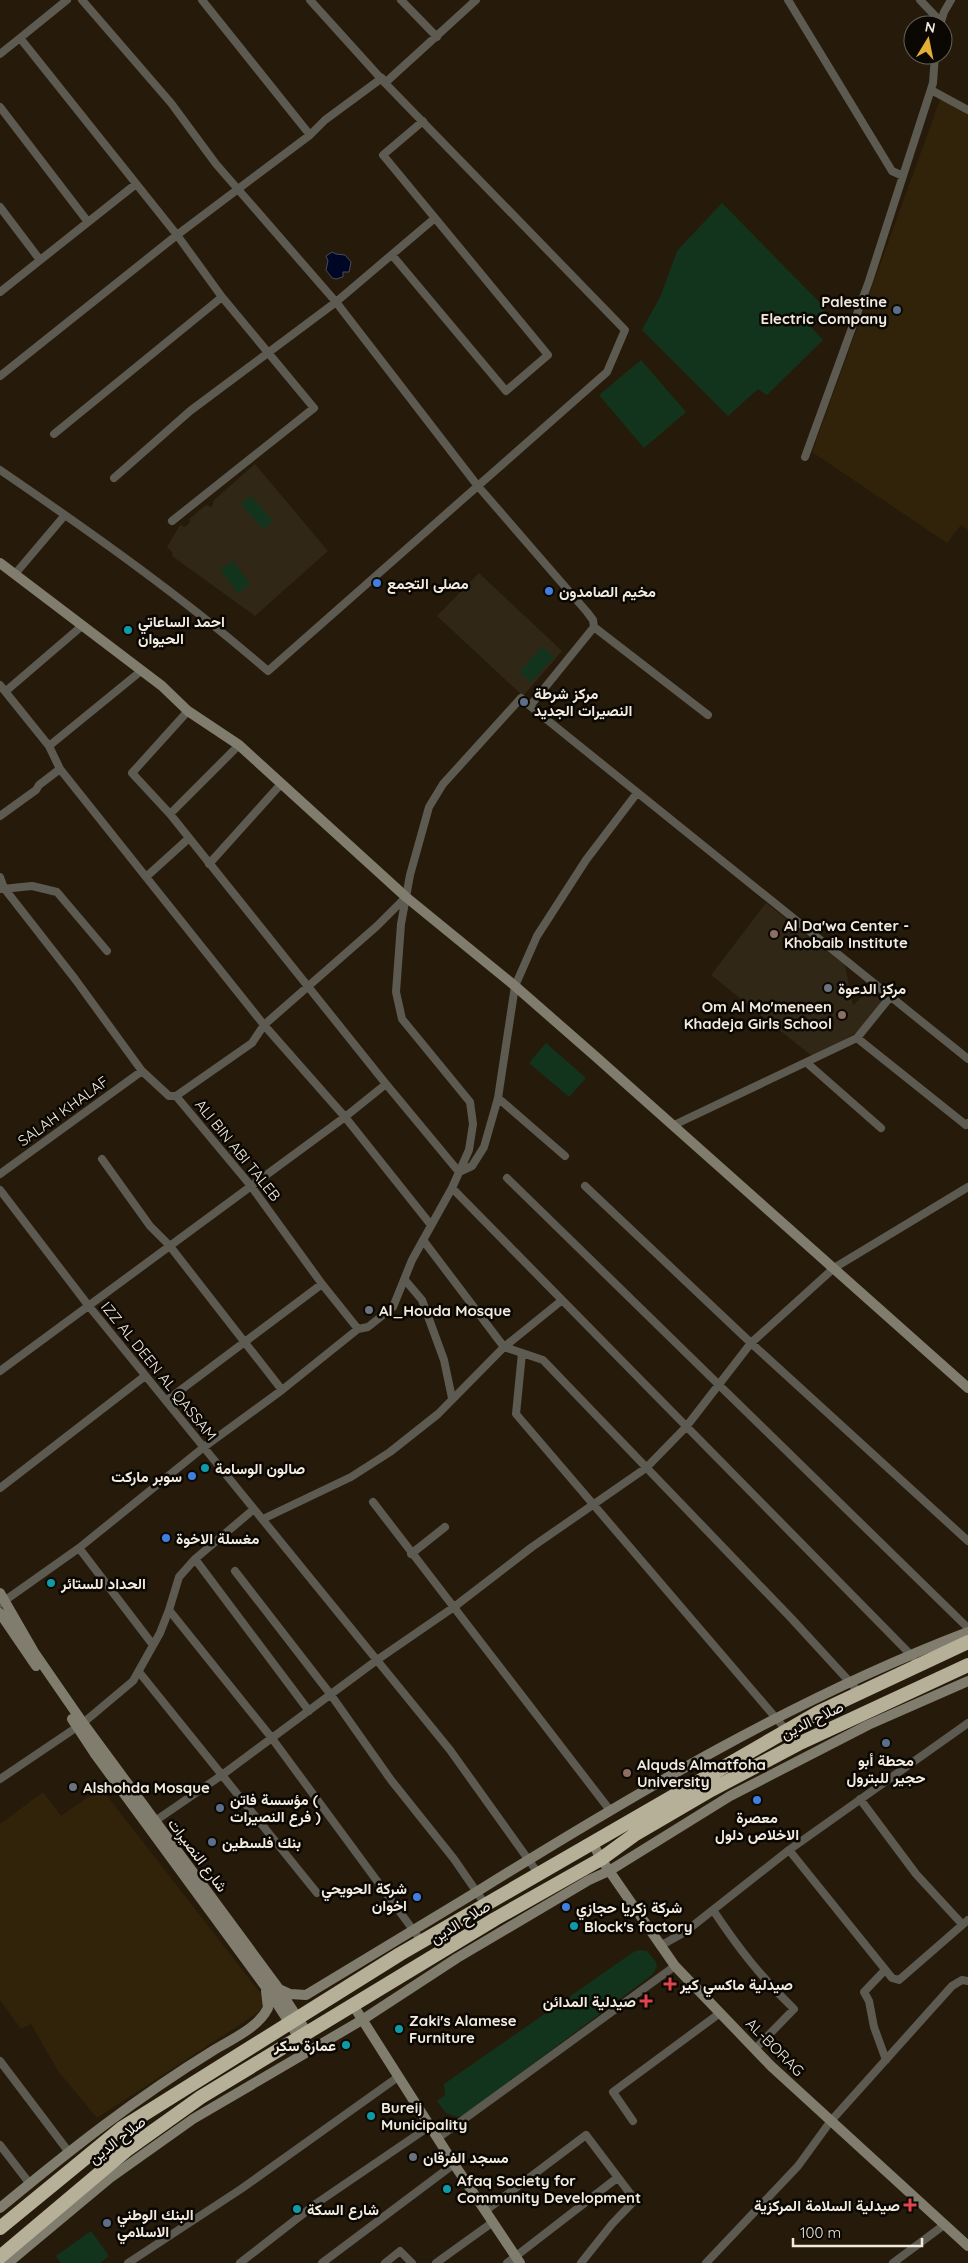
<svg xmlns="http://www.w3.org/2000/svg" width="968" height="2263" font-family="Quicksand,Vazirmatn,sans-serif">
  <rect width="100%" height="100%" fill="#261b0a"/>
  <path fill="#31220a" d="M941,97L968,115V530L961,525L947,543L812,452Z
    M101,1788L262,1995L264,2005L259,2012L97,2118L58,2071L31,2024L21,2029L0,2000V1824L43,1792L61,1816Z"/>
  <path fill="#302717" d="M255,464L328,551L255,616L172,556L173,553L167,547L180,525L185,527L190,522L189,519L206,505L212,507L214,500Z
    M479,573L562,651L523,696L437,616Z
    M766,903L845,965L853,1005L875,985L888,995L856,1033L813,1057L711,975Z"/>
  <path fill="#13341c" d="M722,203L826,309L810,326L823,340L767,395L758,389L728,416L642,330L661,295L677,251Z
    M641,360L686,412L644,448L599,395Z
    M251,496L273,521L263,529L241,504Z
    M233,561L250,584L238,593L220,570Z
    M542,647L554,657L531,682L519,672Z
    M546,1043L586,1078L569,1097L529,1063Z
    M640,1950L647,1951L656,1962L657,1967L652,1975L464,2115L457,2117L446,2113L437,2101L445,2095L444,2084L635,1951Z
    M91,2231L109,2256L100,2263H61L56,2256Z"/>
  <path fill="#000725" stroke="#484b5d" d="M332,252L336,254L345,255L351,262L349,272H343V277L336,279L332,278L326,270L328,261L326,256Z"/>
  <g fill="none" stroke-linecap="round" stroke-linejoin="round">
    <path stroke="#5d5a51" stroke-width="8" d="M67,0L20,38L177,235L222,297L314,408L172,521
      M82,0L171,103L216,164L336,302L477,485L587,612L593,620L594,627L530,706L521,698L443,784L429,807L410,875L406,897L377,926L264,1025L252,1043L176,1096
      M202,0L310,135
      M401,0L437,37
      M788,0L892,171L903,176
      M920,0L941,22
      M940,25L944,12L951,0
      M0,54L20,38
      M385,83L476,0
      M931,90L968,110
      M0,107L88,222
      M0,207L40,260
      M392,255L506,391L548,355L383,155L423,121
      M0,292L136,184
      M0,376L177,235L310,135L325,120L382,78
      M54,434L222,297
      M805,457L869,281L933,83L935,55
      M0,470C92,533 184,598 268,671L607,372L625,330L385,83L310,0
      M114,478L190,411L336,302L435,218
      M15,574L65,515
      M594,627L708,715
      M0,685L49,746L60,769L146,877L264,1025L345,1117L431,1225
      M6,691L83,625
      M530,706L968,1059
      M188,711L132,773L170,814L386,1084L459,1172
      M49,746L141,671
      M170,814L239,745
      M0,816L36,790L39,785L60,769
      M209,864L281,784
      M0,877L4,888L75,979L142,1071L169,1096H176L251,1186L322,1284L358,1329
      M146,877L188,839
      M2,889L32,886L57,892L107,951
      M857,1038L966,1125L968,1123
      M807,1063L881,1128
      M498,1098L565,1156
      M674,1125L857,1038L891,996
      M102,1159L150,1226L169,1245L282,1390
      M459,1172L472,1166L484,1147L498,1098L515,986L537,936L586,860L637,793
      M0,1174L142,1071
      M507,1178L968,1628
      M585,1186L751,1343L968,1541
      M452,1188L913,1657
      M0,1190L88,1305L450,1750L538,1873
      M423,1240L504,1347L543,1360L791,1618L859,1692
      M405,1280L422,1300L444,1360L452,1398
      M522,1353L516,1414L787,1731
      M0,1371L345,1117L386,1084
      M166,1401L322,1284
      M0,1488L145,1376
      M373,1502L609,1809
      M263,1519L351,1477L390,1452L438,1414L504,1347L561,1301
      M79,1548L153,1645
      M411,1554L445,1527
      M195,1559L309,1711
      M235,1571L331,1695L391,1780L454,1859L485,1904
      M0,1604L79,1548L204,1447L282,1390L358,1329L368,1327L393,1307L412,1260L452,1188L469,1150L473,1124L470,1102L402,1019L396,992L401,924L406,897
      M169,1610L271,1737L422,1942
      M139,1672L317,1893
      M0,1779L83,1723L133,1681L160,1633L169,1610L179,1577L195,1559L254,1509
      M860,1799L916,1874L962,1924
      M155,1821L222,1775L377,1660L454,1607L532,1547L646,1468L686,1427L751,1343L834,1268L968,1187
      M789,1850L892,1978L899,1980L968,1920
      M713,1910C739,1949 760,1976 794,2009L755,2049
      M660,1946L685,1932L789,1850L968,1723
      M885,1970L864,1992L869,2001L874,2027L886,2060
      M0,2061L68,2151
      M633,2121L613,2092L720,2013
      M438,2138L675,1966
      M0,2145L30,2184
      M485,2211L586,2135L635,2200L612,2224L581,2263
      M128,2263L241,2189L398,2077
      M240,2263L317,2203L430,2126
      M322,2263L454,2164
      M385,2263L400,2251L412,2263
      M436,2263L493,2222
      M507,2263L617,2178
      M706,2263L798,2166L830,2122L952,1986L962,1980L968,1981
      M893,2263L944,2225"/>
    <path stroke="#817d6e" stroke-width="10" d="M0,563L162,686L188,711L239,745L406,897L515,986L595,1056L968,1388
      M0,1593L34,1652L83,1723L279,1989L308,2034
      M0,1613L36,1666
      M72,1719L95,1754L270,1993L300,2039
      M592,1842L601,1859L675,1966L771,2066L968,2246
      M279,1989L290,1994L306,1995C363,1960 421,1926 478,1891C636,1793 795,1698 968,1632
      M353,2005L454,2164L520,2263
      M0,2208C70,2150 136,2098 214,2050C232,2039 258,2028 268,2008L266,1991
      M8,2263L110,2178L193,2119L362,2020L457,1958L589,1880L609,1871L730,1796L868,1725L968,1681"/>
    <path stroke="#b6b099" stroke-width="14" d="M0,2228L122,2128L400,1954L819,1712L968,1642
      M0,2257L128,2149L201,2097L495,1919L601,1859L634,1835L711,1790L798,1744L968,1665"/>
  </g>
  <g fill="#5c6f8a" stroke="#0b0702" stroke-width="2">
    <circle cx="897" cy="310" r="5"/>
    <circle cx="524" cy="702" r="5"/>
    <circle cx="886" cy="1743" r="5"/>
    <circle cx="220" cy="1808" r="5"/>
    <circle cx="212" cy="1842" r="5"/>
    <circle cx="107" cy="2223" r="5"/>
  </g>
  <g fill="#3f7fe0" stroke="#0b0702" stroke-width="2">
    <circle cx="377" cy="583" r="5"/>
    <circle cx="549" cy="591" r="5"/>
    <circle cx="192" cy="1476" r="5"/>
    <circle cx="166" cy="1538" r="5"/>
    <circle cx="757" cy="1800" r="5"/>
    <circle cx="417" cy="1897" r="5"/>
    <circle cx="566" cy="1907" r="5"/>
  </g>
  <g fill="#0f9aa8" stroke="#0b0702" stroke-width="2">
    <circle cx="128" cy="630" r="5"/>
    <circle cx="205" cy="1468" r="5"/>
    <circle cx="51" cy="1583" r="5"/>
    <circle cx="574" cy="1926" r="5"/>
    <circle cx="399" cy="2029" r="5"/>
    <circle cx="346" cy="2045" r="5"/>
    <circle cx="371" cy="2116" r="5"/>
    <circle cx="447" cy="2189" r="5"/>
    <circle cx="297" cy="2209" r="5"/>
  </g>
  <g fill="#8d6e63" stroke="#0b0702" stroke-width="2">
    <circle cx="774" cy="934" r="5"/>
    <circle cx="842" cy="1015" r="5"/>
    <circle cx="627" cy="1773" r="5"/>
  </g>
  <g fill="#6b7280" stroke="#0b0702" stroke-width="2">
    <circle cx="828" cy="988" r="5"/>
    <circle cx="369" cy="1310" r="5"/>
    <circle cx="73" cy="1787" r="5"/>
    <circle cx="413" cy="2157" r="5"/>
  </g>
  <g fill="#e0444e" stroke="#0b0702" stroke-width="2">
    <path d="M667.5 1976.5h5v5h5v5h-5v5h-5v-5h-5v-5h5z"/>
    <path d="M643.5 1993.5h5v5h5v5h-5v5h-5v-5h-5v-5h5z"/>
    <path d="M907.5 2197.5h5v5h5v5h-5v5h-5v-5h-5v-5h5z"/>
  </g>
  <g text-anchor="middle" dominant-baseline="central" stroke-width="5" stroke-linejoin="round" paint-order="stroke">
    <g font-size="15" font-weight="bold" fill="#f1eadf" stroke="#0b0702" text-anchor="start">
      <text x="887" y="301" text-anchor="end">Palestine<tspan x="887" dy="17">Electric Company</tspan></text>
      <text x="387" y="583">مصلى التجمع</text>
      <text x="559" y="591">مخيم الصامدون</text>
      <text x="138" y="621">احمد الساعاتي<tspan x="138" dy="17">الحيوان</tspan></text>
      <text x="534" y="693">مركز شرطة<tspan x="534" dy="17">النصيرات الجديد</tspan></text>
      <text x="784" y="925">Al Da'wa Center -<tspan x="784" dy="17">Khobaib Institute</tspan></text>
      <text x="838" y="988">مركز الدعوة</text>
      <text x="832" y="1006" text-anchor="end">Om Al Mo'meneen<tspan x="832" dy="17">Khadeja Girls School</tspan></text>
      <text x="379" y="1310">Al_Houda Mosque</text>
      <text x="215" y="1468">صالون الوسامة</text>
      <text x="182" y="1476" text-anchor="end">سوبر ماركت</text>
      <text x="176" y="1538">مغسلة الاخوة</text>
      <text x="61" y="1583">الحداد للستائر</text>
      <text x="886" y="1760" text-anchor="middle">محطة أبو<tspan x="886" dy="17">حجير للبترول</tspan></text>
      <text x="637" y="1764">Alquds Almatfoha<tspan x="637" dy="17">University</tspan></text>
      <text x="83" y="1787">Alshohda Mosque</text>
      <text x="230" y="1799">مؤسسة فاتن (<tspan x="230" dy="17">فرع النصيرات )</tspan></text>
      <text x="757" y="1817" text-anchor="middle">معصرة<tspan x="757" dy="17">الاخلاص دلول</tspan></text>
      <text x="222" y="1842">بنك فلسطين</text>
      <text x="407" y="1888" text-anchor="end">شركة الحويحي<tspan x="407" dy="17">اخوان</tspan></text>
      <text x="576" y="1907">شركة زكريا حجازي</text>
      <text x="584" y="1926">Block's factory</text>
      <text x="680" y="1984">صيدلية ماكسي كير</text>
      <text x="636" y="2001" text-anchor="end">صيدلية المدائن</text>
      <text x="409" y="2020">Zaki's Alamese<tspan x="409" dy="17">Furniture</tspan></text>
      <text x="336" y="2045" text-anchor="end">عمارة سكر</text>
      <text x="381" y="2107">Bureij<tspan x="381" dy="17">Municipality</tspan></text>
      <text x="423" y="2157">مسجد الفرقان</text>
      <text x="457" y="2180">Afaq Society for<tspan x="457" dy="17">Community Development</tspan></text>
      <text x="900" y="2205" text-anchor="end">صيدلية السلامة المركزية</text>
      <text x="307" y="2209">شارع السكة</text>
      <text x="117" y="2214">البنك الوطني<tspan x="117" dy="17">الاسلامي</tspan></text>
    </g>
    <g font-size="15" fill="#f1eadf" stroke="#0b0702">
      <text transform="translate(63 1111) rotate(-36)">SALAH KHALAF</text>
      <text transform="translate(238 1150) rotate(51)">ALI BIN ABI TALEB</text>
      <text transform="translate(159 1371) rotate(51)">IZZ AL DEEN AL QASSAM</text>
      <text transform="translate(812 1720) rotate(-26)">صلاح الدين</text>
      <text transform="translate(198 1855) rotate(53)">شارع النصيرات</text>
      <text transform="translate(460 1922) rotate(-32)">صلاح الدين</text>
      <text transform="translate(775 2047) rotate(45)">AL-BORAG</text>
      <text transform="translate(117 2140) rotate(-38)">صلاح الدين</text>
    </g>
  </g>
  <g transform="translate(928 40) rotate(10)"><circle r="24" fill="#0b0702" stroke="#67625a"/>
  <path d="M0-4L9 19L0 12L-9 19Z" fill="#e2af34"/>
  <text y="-8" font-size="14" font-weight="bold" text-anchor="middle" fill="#f1eadf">N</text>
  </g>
  <path d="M793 2238v8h129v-8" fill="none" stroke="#f1eadf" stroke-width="2.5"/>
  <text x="800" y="2238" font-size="15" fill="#f1eadf" stroke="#0b0702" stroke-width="4" paint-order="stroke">100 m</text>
</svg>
